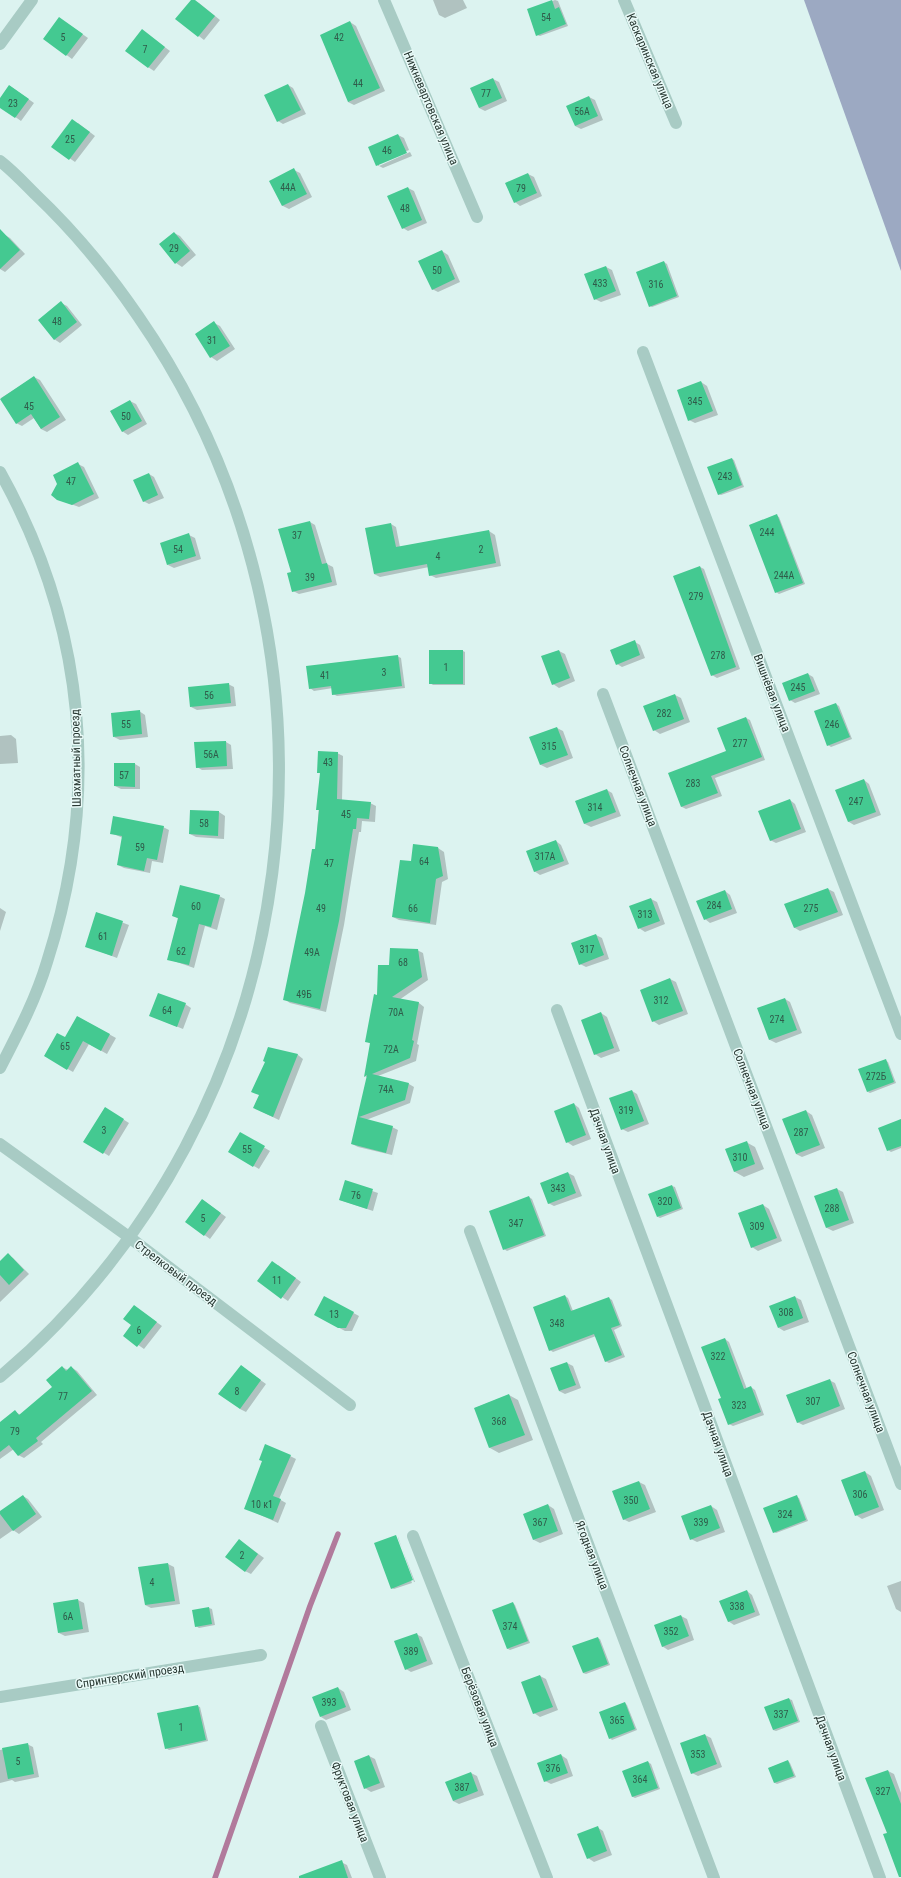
<svg xmlns="http://www.w3.org/2000/svg" width="901" height="1878" font-family="'Roboto Condensed',sans-serif">
  <rect width="100%" height="100%" fill="#dcf3f0"/>
  <path fill="#9ca9c2" d="M804,0H901V271Z"/>
  <path fill="#0003" d="M193,0L199,3L220,20L204,40L177,19Z
    M433,0H463L467,8L445,18L439,15Z
    M555,0L558,1L568,26L540,36L537,35L528,10Z
    M65,22L88,38L72,59L45,39Z
    M350,22L356,26L385,91L354,105L348,102Z
    M142,30L170,51L154,71L148,67Z
    M493,79L499,82L507,101L485,111L479,108Z
    M288,85L293,88L306,114L283,124L278,121Z
    M10,86L34,103L21,121L0,106V99Z
    M589,97L595,100L603,120L581,129L575,126Z
    M78,123L95,136L75,162L52,146Z
    M398,135L404,138L409,150L379,163V166L410,152L412,156L383,168L377,165Z
    M294,170L300,173L312,197L289,209L283,206L271,181Z
    M528,174L534,177L542,196L520,206L515,202Z
    M408,188L414,191L427,223L408,231L403,228Z
    M174,233L180,236L196,255L182,267L176,263L160,244Z
    M5,235L10,238L25,254L5,272L0,269V239Z
    M442,251L448,255L460,282L438,292L432,289Z
    M664,262L667,264L679,297L652,307L650,306Z
    M606,267L612,270L621,295L601,302L595,299Z
    M61,303L67,306L82,325L60,343L54,339Z
    M214,323L220,326L235,349L217,361L211,357Z
    M34,377L40,380L66,420L47,432L41,429L34,418L22,426L16,423L1,398Z
    M701,382L707,386L718,415L695,423L689,420Z
    M130,401L136,404L147,424L128,435L122,431Z
    M732,459L734,460L744,487L721,495L718,494Z
    M78,464L84,467L99,498L79,507L57,499Z
    M149,474L154,477L164,498L149,504L143,501Z
    M777,516L779,517L805,584L779,594L776,592Z
    M310,522L315,525L327,564L333,567L337,585L299,594L293,591L292,572Z
    M391,524L396,527L400,547L489,531L495,535L501,566L436,578L430,575L429,567L380,577L374,574Z
    M189,535L195,538L201,559L174,568L168,565Z
    M700,567L704,569L740,669L717,678L712,675Z
    M635,642L640,645L645,658L622,667L617,664Z
    M463,651L465,652V685H433L430,683Z
    M559,651L565,654L575,681L559,688L553,684Z
    M397,656L401,658L405,688L337,696L333,694V688L314,691L310,688Z
    M808,674L813,677L820,694L795,703L790,700Z
    M228,684L234,687L236,706L197,710L191,707Z
    M675,695L681,698L690,722L660,734L654,730Z
    M836,704L839,706L852,739L831,747L828,745Z
    M139,711L145,715L148,737L120,740L114,737Z
    M746,718L750,720L765,760L715,778L722,796L686,809L682,807L669,774L728,752Z
    M557,728L563,731L573,758L547,768L541,765Z
    M11,735L16,739L18,763L0,764V736Z
    M226,742L231,745L233,769L202,770L197,767Z
    M337,753L343,756L342,801L370,803L376,806L375,822L362,821L361,832H359L344,925L326,1012L290,1003L284,999L316,851L321,774L318,772Z
    M135,764L140,767V789H121L115,786Z
    M864,780L869,784L881,815L854,825L849,822L837,790Z
    M607,790L612,793L621,816L591,827L585,824L576,801Z
    M790,800L795,804L806,832L776,843L770,840Z
    M191,811L219,812L225,816L224,839L196,837L190,834Z
    M163,827L169,830L163,863L152,861L150,873L124,868L118,865L123,838L111,833Z
    M556,841L561,845L569,864L540,875L534,871Z
    M438,848L444,852L448,879L442,882L436,925L399,920L393,917L411,862Z
    M828,889L834,892L843,915L800,931L795,928L786,905Z
    M725,891L730,895L737,913L710,923L705,919Z
    M219,896L225,899L217,930L205,926L194,968L168,959L179,919L173,916Z
    M651,899L657,902L665,924L645,932L639,928Z
    M0,908L6,912L0,931Z
    M97,913L129,925L117,958L86,946Z
    M596,935L602,938L609,959L586,967L580,964Z
    M417,950L423,953L428,980L399,1000L419,1003L424,1007L417,1044L419,1045L416,1061L378,1076L409,1084L414,1087L410,1103L366,1120L392,1127L398,1130L392,1155L358,1147L352,1144L368,1078L365,1076L371,1044L366,1041L378,996L390,966Z
    M670,979L676,982L688,1014L659,1025L653,1021Z
    M785,999L790,1002L802,1033L776,1043L770,1040L758,1009Z
    M185,1004L191,1008L183,1029L151,1016Z
    M601,1013L607,1017L620,1051L601,1058L595,1054Z
    M78,1017L116,1038L107,1054L89,1044L73,1072L45,1056L66,1039Z
    M268,1048L298,1055L303,1059L279,1120L260,1111V1095Z
    M885,1060L888,1062L896,1083L870,1093L868,1092Z
    M632,1091L637,1094L649,1124L628,1132L622,1129Z
    M574,1104L579,1108L591,1139L573,1146L567,1142Z
    M105,1108L129,1123L109,1156L85,1141Z
    M806,1111L812,1115L825,1148L802,1157L796,1154Z
    M901,1120V1148L891,1152L888,1150Z
    M240,1133L270,1151L259,1169L230,1152Z
    M746,1142L755,1147L764,1169L744,1177L735,1172L727,1150Z
    M568,1173L574,1176L582,1196L554,1206L548,1203Z
    M346,1182L378,1193L373,1211L340,1200Z
    M672,1186L675,1187L683,1209L660,1218L658,1217Z
    M837,1189L843,1192L854,1223L833,1231L827,1228Z
    M529,1197L532,1199L546,1236L507,1251L504,1249Z
    M203,1200L226,1217L210,1239L187,1222Z
    M763,1205L769,1209L782,1241L758,1251L752,1247Z
    M8,1255L13,1258L29,1274L0,1302V1262Z
    M278,1265L301,1282L288,1301L258,1281Z
    M565,1296L568,1298L573,1311L609,1298L612,1300L622,1326L614,1330L625,1357L609,1363L605,1361L596,1336L553,1352L550,1350Z
    M324,1297L359,1316L352,1331H345L321,1318Z
    M795,1297L801,1300L809,1322L784,1331L779,1328Z
    M134,1306L162,1326L144,1349L124,1335L133,1325Z
    M725,1339L729,1342L747,1389L751,1387L755,1390L764,1415L733,1426L729,1424L722,1398Z
    M567,1363L573,1366L581,1388L565,1394L559,1391Z
    M62,1367L68,1370L71,1367L77,1371L97,1395L41,1442L43,1444L24,1458L18,1455L14,1449L0,1459V1423L15,1412L21,1415L53,1387Z
    M246,1370L266,1384L246,1412L240,1409Z
    M829,1380L835,1383L845,1409L803,1425L797,1422Z
    M509,1395L518,1400L533,1440L499,1453L490,1448L475,1408Z
    M290,1456L296,1459L279,1499L286,1503L278,1523L245,1508L263,1461Z
    M865,1472L871,1476L884,1510L862,1519L856,1515Z
    M639,1482L645,1485L656,1512L629,1522L623,1519Z
    M23,1496L28,1499L42,1517L19,1534L13,1530L0,1539V1512Z
    M797,1497L799,1498L808,1521L776,1533L774,1532Z
    M548,1505L554,1509L563,1534L540,1543L534,1540Z
    M711,1506L717,1510L725,1532L697,1542L691,1539Z
    M395,1537L412,1583L394,1589L392,1588Z
    M398,1537V1538L415,1582H414Z
    M245,1544L264,1558L251,1574L245,1571Z
    M168,1564L174,1567L180,1604L151,1608L145,1605Z
    M901,1581V1612L896,1609L887,1586Z
    M747,1591L752,1595L760,1615L734,1625L728,1621Z
    M78,1600L84,1603L89,1632L65,1636L59,1633Z
    M513,1603L515,1605L530,1643L510,1650L508,1649L493,1611Z
    M209,1608L212,1609L215,1625L199,1628L196,1626L193,1611Z
    M681,1616L687,1619L694,1640L668,1650L662,1646Z
    M416,1634L422,1637L433,1664L411,1672L406,1669Z
    M597,1638L600,1639L610,1665L586,1674L583,1673Z
    M540,1676L546,1679L558,1710L540,1717L534,1713Z
    M338,1688L344,1692L351,1710L326,1720L321,1717Z
    M789,1699L792,1700L800,1722L776,1731L773,1730Z
    M625,1703L627,1705L637,1730L612,1740L610,1738Z
    M197,1706L200,1707L208,1741L169,1750L166,1748Z
    M705,1735L711,1738L722,1767L698,1776L692,1773Z
    M27,1744L33,1747L39,1777L15,1782L12,1780L0,1783V1750Z
    M561,1755L567,1759L573,1776L551,1784L545,1781Z
    M369,1756L375,1759L385,1787L371,1792L365,1788Z
    M788,1761L790,1763L796,1777L777,1784L775,1783L769,1768Z
    M648,1762L651,1764L660,1789L635,1798L633,1797L623,1772Z
    M888,1771L894,1774L901,1793V1867L888,1834Z
    M471,1773L477,1776L484,1795L459,1804L453,1801Z
    M597,1827L603,1831L612,1855L594,1862L588,1858Z
    M341,1862L347,1865L352,1878H323Z"/>
  <g fill="none" stroke-linecap="round" stroke-linejoin="round">
    <path stroke="#b17a9c" stroke-width="5.5" d="M215,1878L310,1606L338,1534"/>
  </g>
  <path fill="#44c991" d="M191,0H195L215,16L198,37L175,19Z
    M552,0L555,9L559,7L566,24L536,36L527,9Z
    M59,17L83,34L66,56L43,39Z
    M350,21L380,88L348,102L320,35Z
    M142,29L165,47L148,68L125,51Z
    M493,78L502,98L479,108L470,88Z
    M288,84L301,110L277,122L264,95Z
    M9,85L29,99L15,118L0,108V98Z
    M589,96L598,116L575,126L566,106Z
    M72,119L90,132L69,160L51,147Z
    M398,134L407,153L376,166L368,147Z
    M294,168L307,194L282,206L269,181Z
    M528,173L537,193L514,203L505,183Z
    M408,187L422,220L402,229L387,196Z
    M0,229L20,250L0,269Z
    M174,232L190,251L175,264L159,244Z
    M442,250L455,279L432,290L418,261Z
    M664,261L677,296L649,307L636,272Z
    M606,266L616,291L594,300L584,274Z
    M61,301L77,322L54,340L38,320Z
    M214,321L230,346L210,358L195,334Z
    M34,376L60,417L41,429L31,414L16,424L0,399Z
    M701,381L713,411L688,421L677,390Z
    M130,400L142,421L122,432L110,411Z
    M732,458L742,485L718,495L707,467Z
    M78,462L94,494L72,505L57,500L51,495L57,484L53,475Z
    M149,473L158,495L143,502L133,480Z
    M777,514L803,583L775,593L749,525Z
    M310,521L322,564L327,563L332,582L292,592L287,573L291,572L278,529Z
    M391,523L396,547L489,530L496,563L429,576L427,564L374,574L365,528Z
    M189,533L196,556L167,565L160,543Z
    M700,566L736,667L711,676L673,576Z
    M635,640L640,655L616,665L610,650Z
    M429,650H463V684H429Z
    M559,650L570,678L552,685L541,656Z
    M398,655L402,686L332,695L331,686L309,689L306,666Z
    M808,673L815,691L789,701L782,683Z
    M229,683L231,703L190,707L188,687Z
    M675,694L684,719L653,731L643,706Z
    M836,703L850,737L827,746L814,711Z
    M140,710L142,734L113,737L111,713Z
    M746,717L762,757L711,776L718,793L681,807L668,773L726,751L717,728Z
    M557,727L568,755L540,765L529,737Z
    M226,741L227,766L196,768L194,742Z
    M318,751L338,752L337,799L371,802L369,819L357,818L356,829H353L339,921L320,1009L283,1000L305,893L312,849H315L319,810H316L320,773H317Z
    M114,763H135V787L114,786Z
    M864,779L876,812L848,822L835,790Z
    M607,789L616,812L584,824L575,801Z
    M790,799L801,829L770,841L758,811Z
    M190,810L219,811L218,836L189,834Z
    M113,816L164,826L157,860L147,858L144,871L117,865L122,836L110,834Z
    M556,840L564,861L534,872L526,851Z
    M413,844L438,847L443,876L436,879L430,923L392,917L400,860L411,861Z
    M180,885L220,895L211,927L199,924L189,965L167,960L178,918L172,916Z
    M828,888L838,912L794,928L784,904Z
    M725,890L732,909L704,920L696,901Z
    M651,898L660,921L638,929L629,906Z
    M96,912L123,921L112,956L85,947Z
    M596,934L604,955L579,965L571,943Z
    M390,948L418,949L422,977L392,997L419,1002L412,1040L414,1041L410,1058L372,1074L409,1083L405,1100L359,1117L393,1126L386,1153L351,1144L367,1075L364,1077L370,1043L365,1042L374,994L377,995L378,965H389Z
    M670,978L683,1011L652,1022L640,990Z
    M158,993L186,1003L177,1027L149,1016Z
    M785,998L797,1030L769,1040L757,1008Z
    M601,1012L614,1048L594,1055L581,1020Z
    M77,1016L110,1034L101,1051L83,1041L67,1070L44,1056L57,1033L65,1037Z
    M268,1047L298,1054L273,1117L253,1108L259,1095L251,1092L265,1062L263,1061Z
    M886,1059L894,1082L867,1092L858,1069Z
    M632,1090L644,1121L621,1130L609,1098Z
    M574,1103L586,1135L566,1143L554,1111Z
    M105,1107L124,1119L103,1154L83,1142Z
    M806,1110L820,1145L796,1154L782,1119Z
    M901,1119V1146L887,1151L878,1128Z
    M240,1132L265,1146L253,1167L228,1152Z
    M747,1141L755,1164L734,1172L725,1149Z
    M568,1172L576,1193L548,1204L540,1183Z
    M345,1180L373,1189L367,1209L339,1200Z
    M672,1185L681,1208L657,1217L648,1194Z
    M837,1188L849,1220L826,1228L814,1196Z
    M529,1196L544,1235L503,1250L489,1211Z
    M202,1199L221,1213L204,1236L185,1222Z
    M763,1204L777,1238L751,1248L738,1213Z
    M8,1253L24,1270L9,1285L0,1275V1261Z
    M272,1261L296,1278L281,1299L257,1281Z
    M565,1295L571,1311L609,1297L620,1325L611,1328L622,1355L605,1362L594,1334L549,1351L533,1307Z
    M324,1296L354,1312L346,1328H338L314,1315Z
    M795,1296L803,1318L778,1328L769,1306Z
    M134,1305L157,1322L137,1347L123,1336L131,1325L123,1319Z
    M725,1338L744,1389L751,1386L761,1412L728,1425L718,1399L721,1398L701,1347Z
    M567,1362L576,1385L559,1391L550,1368Z
    M241,1365L261,1380L240,1409L218,1394Z
    M62,1366L66,1371L71,1366L92,1391L36,1438L38,1441L18,1456L9,1445L0,1452V1422L15,1410L19,1415L52,1387L46,1380Z
    M830,1379L840,1406L797,1423L786,1395Z
    M509,1394L525,1435L489,1448L474,1408Z
    M265,1444L291,1455L273,1496L281,1499L273,1520L244,1509L262,1461L259,1460Z
    M865,1471L879,1507L855,1516L841,1480Z
    M639,1481L650,1509L623,1520L612,1491Z
    M23,1495L36,1514L13,1531L0,1514V1511Z
    M797,1495L806,1520L773,1533L763,1508Z
    M548,1504L558,1531L533,1540L523,1514Z
    M711,1505L720,1528L690,1540L681,1516Z
    M396,1535L413,1580L391,1589L374,1543Z
    M239,1539L258,1554L245,1572L225,1557Z
    M168,1563L175,1601L145,1605L138,1567Z
    M747,1590L755,1612L728,1622L719,1601Z
    M78,1599L83,1629L58,1633L53,1603Z
    M513,1602L528,1641L507,1649L492,1610Z
    M209,1607L212,1624L195,1627L192,1610Z
    M681,1615L689,1636L662,1647L654,1625Z
    M417,1633L427,1661L405,1670L394,1641Z
    M598,1637L608,1664L583,1673L572,1646Z
    M540,1675L553,1707L533,1714L521,1682Z
    M338,1687L346,1707L320,1717L312,1697Z
    M789,1698L798,1721L773,1730L764,1707Z
    M625,1702L635,1729L609,1739L599,1712Z
    M198,1705L206,1740L165,1749L157,1713Z
    M705,1734L717,1764L691,1774L680,1743Z
    M28,1743L34,1774L8,1779L2,1748Z
    M561,1754L568,1773L544,1782L537,1763Z
    M369,1755L380,1783L364,1789L354,1761Z
    M788,1760L794,1776L774,1783L768,1768Z
    M648,1761L658,1788L632,1797L622,1771Z
    M888,1770L901,1804V1877H899L883,1834L887,1833L865,1778Z
    M471,1772L478,1791L453,1801L445,1782Z
    M598,1826L607,1851L587,1859L577,1834Z
    M342,1860L348,1878H299V1876Z"/>
  <g fill="none" stroke-linecap="round" stroke-linejoin="round">
    <path stroke="#a8cbc4" stroke-width="12" d="M384,0L477,217
      M624,0L676,123
      M0,44L32,0
      M0,161C13,171 24,183 35,194C74,231 108,272 138,316C369,650 311,1114 0,1377
      M643,352L901,1034
      M0,472C86,626 101,794 47,962C36,999 18,1033 0,1068
      M603,694L901,1484
      M557,1010L880,1878
      M0,1144L129,1237L350,1405
      M470,1231L714,1878
      M413,1536L547,1878
      M0,1697L261,1655
      M321,1726L380,1878"/>
  </g>
  <g text-anchor="middle" dominant-baseline="central" stroke-width="3" stroke-linejoin="round" paint-order="stroke">
    <g font-size="10" fill="#2f5c4a">
      <text x="546" y="17">54</text>
      <text x="63" y="37">5</text>
      <text x="339" y="37">42</text>
      <text x="145" y="49">7</text>
      <text x="358" y="83">44</text>
      <text x="486" y="93">77</text>
      <text x="13" y="103">23</text>
      <text x="582" y="111">56А</text>
      <text x="70" y="139">25</text>
      <text x="387" y="150">46</text>
      <text x="288" y="187">44А</text>
      <text x="521" y="188">79</text>
      <text x="405" y="208">48</text>
      <text x="174" y="248">29</text>
      <text x="437" y="270">50</text>
      <text x="600" y="283">433</text>
      <text x="656" y="284">316</text>
      <text x="57" y="321">48</text>
      <text x="212" y="340">31</text>
      <text x="695" y="401">345</text>
      <text x="29" y="406">45</text>
      <text x="126" y="416">50</text>
      <text x="725" y="476">243</text>
      <text x="71" y="481">47</text>
      <text x="767" y="532">244</text>
      <text x="297" y="535">37</text>
      <text x="178" y="549">54</text>
      <text x="481" y="549">2</text>
      <text x="438" y="556">4</text>
      <text x="784" y="575">244А</text>
      <text x="310" y="577">39</text>
      <text x="696" y="596">279</text>
      <text x="718" y="655">278</text>
      <text x="446" y="667">1</text>
      <text x="384" y="672">3</text>
      <text x="325" y="675">41</text>
      <text x="798" y="687">245</text>
      <text x="209" y="695">56</text>
      <text x="664" y="713">282</text>
      <text x="126" y="724">55</text>
      <text x="832" y="724">246</text>
      <text x="740" y="743">277</text>
      <text x="549" y="746">315</text>
      <text x="211" y="754">56А</text>
      <text x="328" y="762">43</text>
      <text x="124" y="775">57</text>
      <text x="693" y="783">283</text>
      <text x="856" y="801">247</text>
      <text x="595" y="807">314</text>
      <text x="346" y="814">45</text>
      <text x="204" y="823">58</text>
      <text x="140" y="847">59</text>
      <text x="545" y="856">317А</text>
      <text x="424" y="861">64</text>
      <text x="329" y="863">47</text>
      <text x="714" y="905">284</text>
      <text x="196" y="906">60</text>
      <text x="321" y="908">49</text>
      <text x="413" y="908">66</text>
      <text x="811" y="908">275</text>
      <text x="645" y="914">313</text>
      <text x="103" y="936">61</text>
      <text x="587" y="949">317</text>
      <text x="181" y="951">62</text>
      <text x="312" y="952">49А</text>
      <text x="403" y="962">68</text>
      <text x="304" y="994">49Б</text>
      <text x="661" y="1000">312</text>
      <text x="167" y="1010">64</text>
      <text x="396" y="1012">70А</text>
      <text x="777" y="1019">274</text>
      <text x="65" y="1046">65</text>
      <text x="391" y="1049">72А</text>
      <text x="876" y="1076">272Б</text>
      <text x="386" y="1089">74А</text>
      <text x="626" y="1110">319</text>
      <text x="104" y="1130">3</text>
      <text x="801" y="1132">287</text>
      <text x="247" y="1149">55</text>
      <text x="740" y="1157">310</text>
      <text x="558" y="1188">343</text>
      <text x="356" y="1195">76</text>
      <text x="665" y="1201">320</text>
      <text x="832" y="1208">288</text>
      <text x="203" y="1218">5</text>
      <text x="516" y="1223">347</text>
      <text x="757" y="1226">309</text>
      <text x="277" y="1280">11</text>
      <text x="786" y="1312">308</text>
      <text x="334" y="1314">13</text>
      <text x="557" y="1323">348</text>
      <text x="139" y="1330">6</text>
      <text x="718" y="1356">322</text>
      <text x="237" y="1391">8</text>
      <text x="63" y="1396">77</text>
      <text x="813" y="1401">307</text>
      <text x="739" y="1405">323</text>
      <text x="499" y="1421">368</text>
      <text x="15" y="1431">79</text>
      <text x="860" y="1494">306</text>
      <text x="631" y="1500">350</text>
      <text x="262" y="1504">10 к1</text>
      <text x="785" y="1514">324</text>
      <text x="540" y="1522">367</text>
      <text x="701" y="1522">339</text>
      <text x="242" y="1555">2</text>
      <text x="152" y="1582">4</text>
      <text x="737" y="1606">338</text>
      <text x="68" y="1616">6А</text>
      <text x="510" y="1626">374</text>
      <text x="671" y="1631">352</text>
      <text x="411" y="1651">389</text>
      <text x="329" y="1702">393</text>
      <text x="781" y="1714">337</text>
      <text x="617" y="1720">365</text>
      <text x="181" y="1727">1</text>
      <text x="698" y="1754">353</text>
      <text x="18" y="1761">5</text>
      <text x="553" y="1768">376</text>
      <text x="640" y="1779">364</text>
      <text x="462" y="1787">387</text>
      <text x="883" y="1791">327</text>
    </g>
    <g font-size="12" fill="#283832" stroke="#e9faf8">
      <text transform="translate(650 61) rotate(67)">Каскаринская улица</text>
      <text transform="translate(431 108) rotate(67)">Нижневартовская улица</text>
      <text transform="translate(772 693) rotate(69)">Вишнёвая улица</text>
      <text transform="translate(76 758) rotate(-91)">Шахматный проезд</text>
      <text transform="translate(638 786) rotate(69)">Солнечная улица</text>
      <text transform="translate(752 1089) rotate(69)">Солнечная улица</text>
      <text transform="translate(605 1141) rotate(70)">Дачная улица</text>
      <text transform="translate(176 1273) rotate(37)">Стрелковый проезд</text>
      <text transform="translate(866 1392) rotate(69)">Солнечная улица</text>
      <text transform="translate(718 1444) rotate(70)">Дачная улица</text>
      <text transform="translate(592 1555) rotate(69)">Ягодная улица</text>
      <text transform="translate(130 1676) rotate(-9)">Спринтерский проезд</text>
      <text transform="translate(480 1707) rotate(69)">Берёзовая улица</text>
      <text transform="translate(831 1748) rotate(70)">Дачная улица</text>
      <text transform="translate(350 1802) rotate(69)">Фруктовая улица</text>
    </g>
  </g>
</svg>
